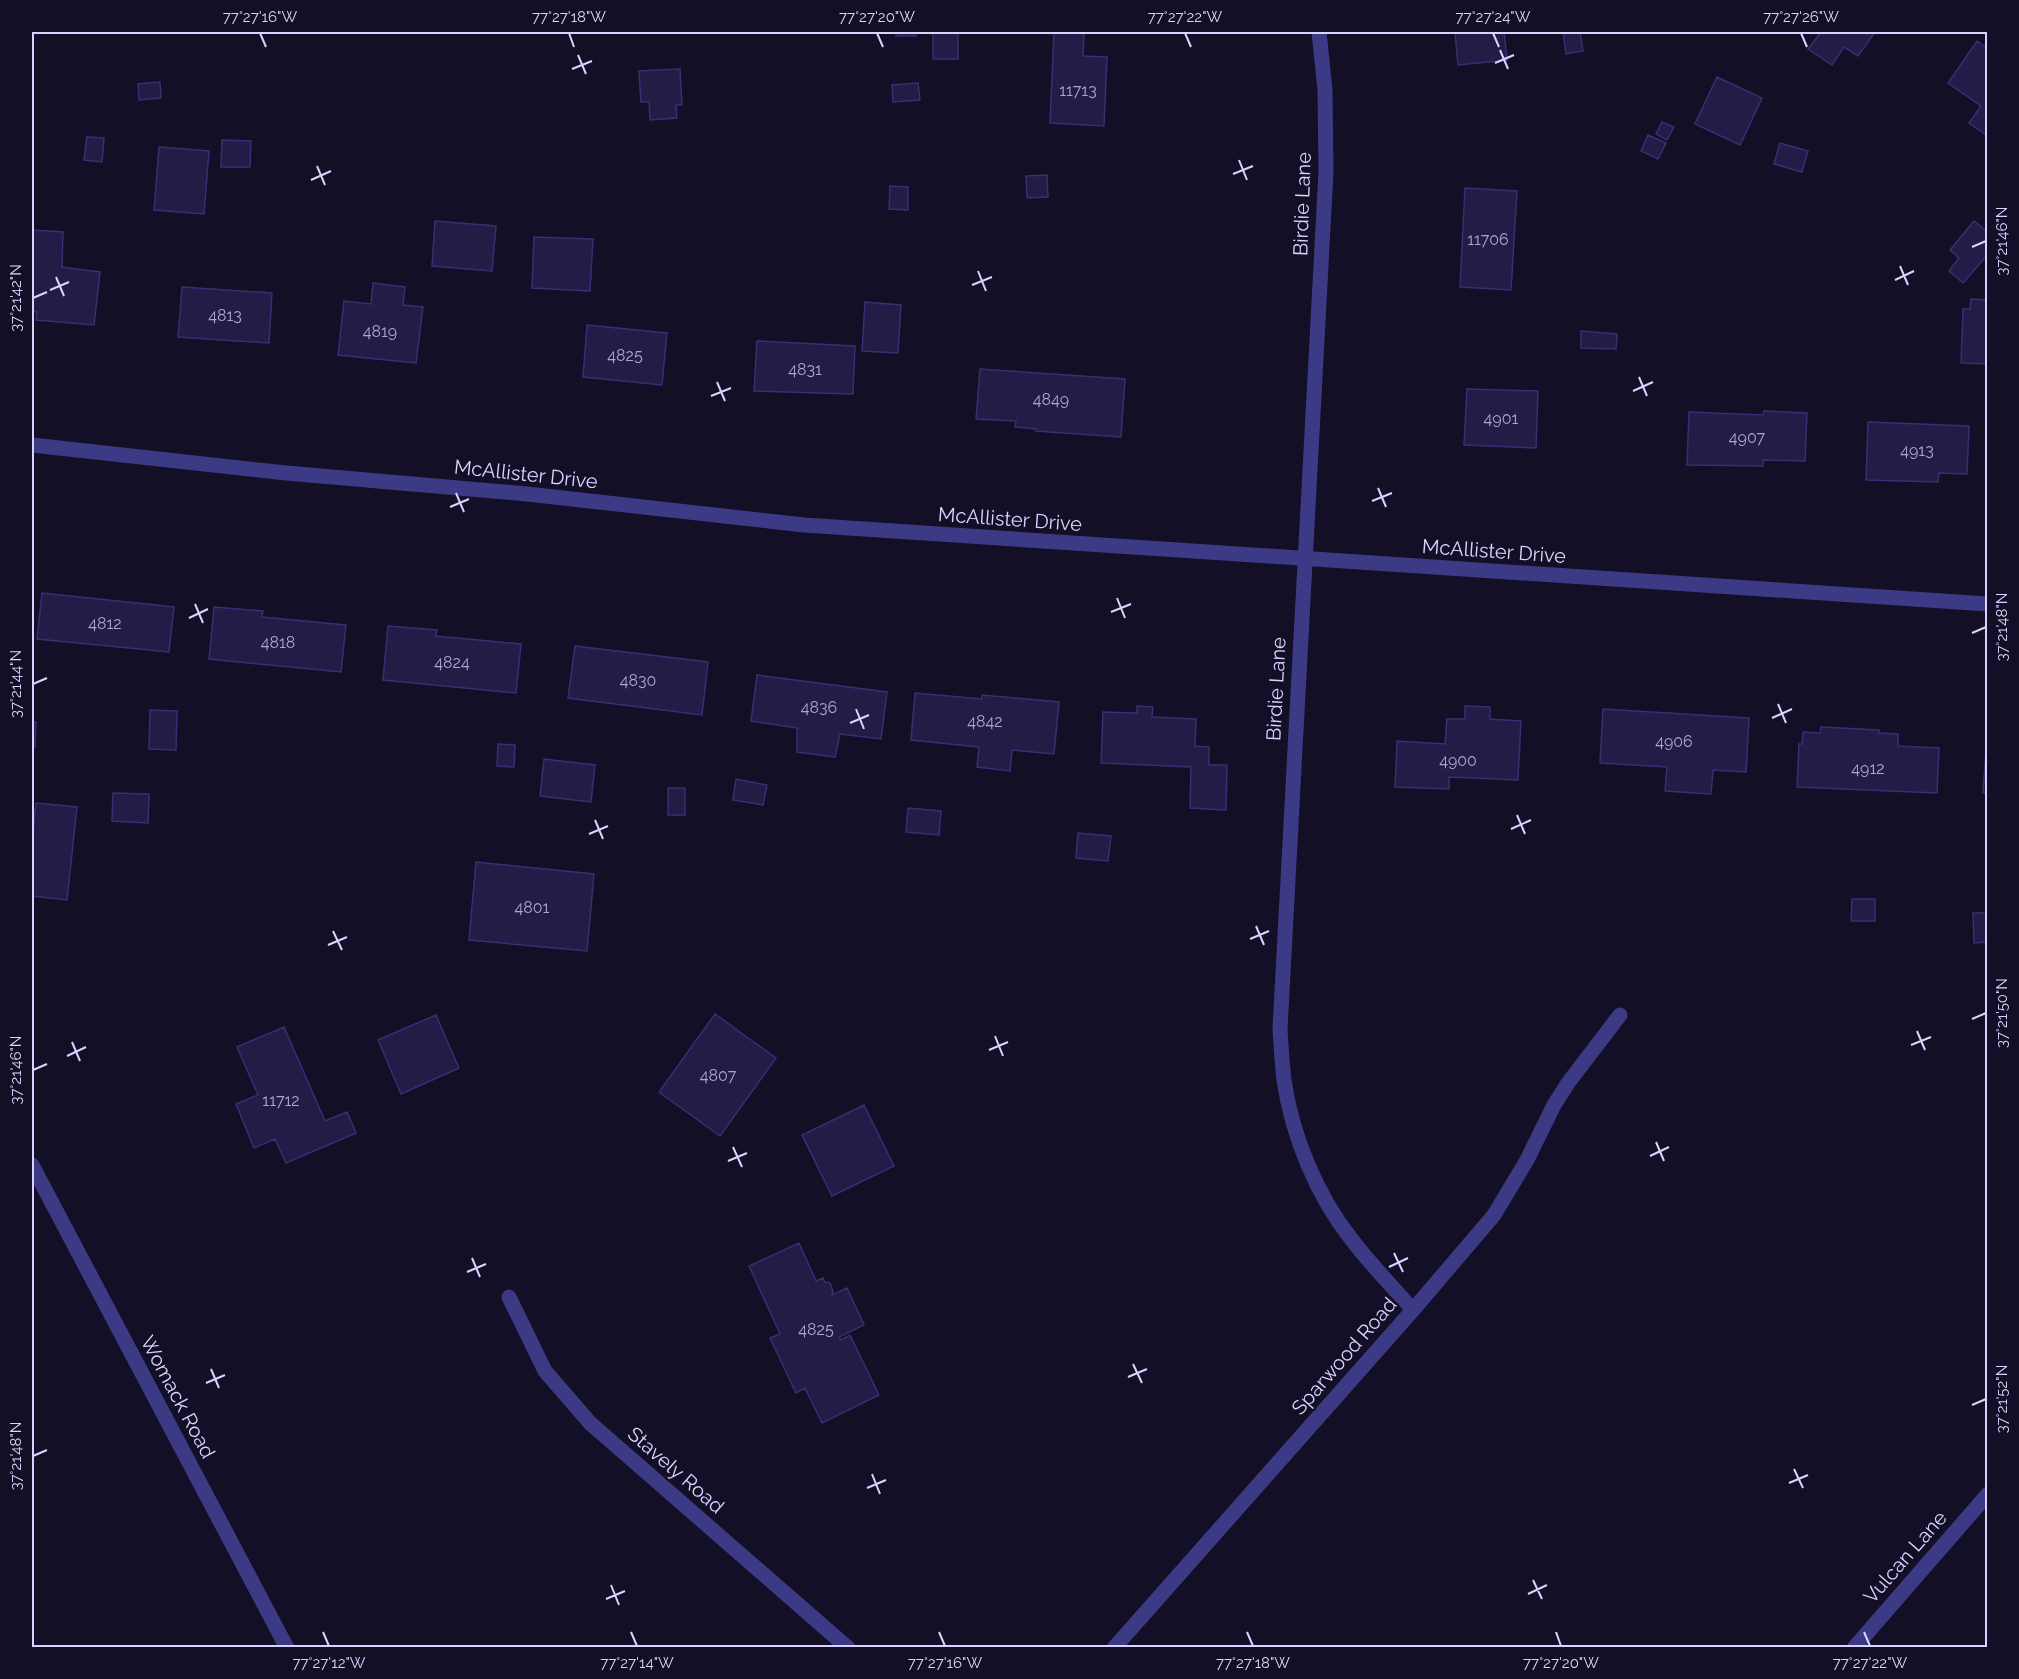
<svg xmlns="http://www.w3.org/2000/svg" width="2019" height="1679" font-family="Raleway,sans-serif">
  <rect width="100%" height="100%" fill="#130f26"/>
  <path fill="#241b47" stroke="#3b2d73" stroke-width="1.5" d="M896,32H916V36H896Z
    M933,32H958V59H933Z
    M1054,32H1084L1083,56L1107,57L1104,126L1050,123Z
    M1455,32H1504L1507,60L1458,65Z
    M1563,32H1580L1583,51L1566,54Z
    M1821,32H1875L1858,56L1844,47L1832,65L1808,49Z
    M1977,41L1988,49V136L1969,123L1981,106L1948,83Z
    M680,69L682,105H676L677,118L650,120L649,102H641L639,71Z
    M1717,77L1762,98L1740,145L1695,124Z
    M160,82L161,98L139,100L138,84Z
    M918,83L920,100L893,102L892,85Z
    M1662,122L1674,127L1667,140L1656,134Z
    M1648,135L1666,143L1658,159L1641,151Z
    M87,137L104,138L102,162L84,160Z
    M222,140L251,141L250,167H221Z
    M1780,143L1808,151L1802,172L1774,164Z
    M159,147L209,151L204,214L154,210Z
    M1047,175L1048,197L1027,198L1026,176Z
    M890,186L908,187V210L889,209Z
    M1465,188L1517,191L1511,290L1460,287Z
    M435,221L496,226L492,271L432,266Z
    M1974,221L1988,232V254L1963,283L1949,271L1959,258L1950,250Z
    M32,230L63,232L62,267L100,272L94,325L36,320L37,312L32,311Z
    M534,237L593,239L590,291L532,288Z
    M373,283L405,287L403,305L423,307L416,363L338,355L344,301L371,304Z
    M182,287L272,293L269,343L178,337Z
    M1971,299L1988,300V364L1961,363L1963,309H1970Z
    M865,302L901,305L898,353L862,351Z
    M587,325L667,333L662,385L583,377Z
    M1581,331L1617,334L1616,349L1581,348Z
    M757,341L855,346L853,394L754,391Z
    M980,369L1125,379L1121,437L1036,431V429L1015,427L1016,421L976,419Z
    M1467,389L1538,391L1536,448L1464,445Z
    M1764,411L1807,413L1805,461L1763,460V466L1687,465L1689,412L1763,415Z
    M1868,422L1969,426L1967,474L1939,473L1938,482L1866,480Z
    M42,593L174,607L169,652L37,639Z
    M214,607L263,611L262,617L346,625L341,672L209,659Z
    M388,626L437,630L436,636L521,644L516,693L383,680Z
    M575,646L708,662L702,715L568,698Z
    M757,675L887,692L881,739L840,734L835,757L797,752V728L751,721Z
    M915,693L982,699V695L1059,702L1054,754L1012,750L1010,771L977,767L979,747L911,740Z
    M1137,706L1153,707L1152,717L1196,719L1195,746L1209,747V765H1227L1226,810L1190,808L1191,767L1101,763L1103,712L1137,713Z
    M1465,706L1490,707V719L1521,721L1518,780L1449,777V789L1395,787L1397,741L1445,744L1447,719H1465Z
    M1603,709L1749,718L1746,772L1713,770L1711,794L1665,791L1667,767L1600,763Z
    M150,710L177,711L176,750L149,749Z
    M32,722H36L35,747H32Z
    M1821,727L1879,730V733L1898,734V746L1939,748L1937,793L1797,787L1799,744H1802L1803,732L1820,733Z
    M1987,736H1988V794L1983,793Z
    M498,744L515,745L514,767L497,766Z
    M544,759L595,765L591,802L540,796Z
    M736,779L767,785L763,805L733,800Z
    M668,788H685V815H668Z
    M113,793L149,794L148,823L112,821Z
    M36,803L77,807L67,900L32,896V831H33Z
    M908,808L941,811L939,835L906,832Z
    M1078,833L1111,836L1108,861L1076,858Z
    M476,862L594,874L587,951L469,940Z
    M1852,899H1875V921H1851Z
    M1973,913H1988V942L1974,943Z
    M715,1014L776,1058L720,1136L659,1092Z
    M436,1015L459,1068L401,1094L378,1040Z
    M284,1027L325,1121L347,1112L356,1133L286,1163L275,1139L254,1148L236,1104L258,1095L237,1047Z
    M864,1105L894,1166L832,1196L802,1135Z
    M799,1243L816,1281L823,1278L825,1282L830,1283L833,1291L832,1295L847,1288L864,1325L839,1337L841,1340L850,1335L879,1395L822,1423L805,1388L796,1393L770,1338L780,1334L749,1266Z"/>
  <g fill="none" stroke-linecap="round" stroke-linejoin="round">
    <path stroke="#3d3a85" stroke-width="15" d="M1319,32L1325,90L1326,172L1280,1029C1281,1046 1282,1063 1284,1080C1292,1136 1317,1196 1352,1240C1371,1265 1393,1287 1413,1310
      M32,445L286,473L527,494L804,525L1988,604
      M32,1165L287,1648
      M509,1297L545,1371L590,1423L848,1648
      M1114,1648L1413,1310L1494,1215L1527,1160L1554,1105L1568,1083L1620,1015
      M1854,1648L1988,1494"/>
  </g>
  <path fill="none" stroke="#d9d4ff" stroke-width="2" d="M260,33L266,47M569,33L574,47M877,33L883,47M1185,33L1191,47M1493,33L1499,47M1801,33L1807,47M1500,50L1508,69M578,55L586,74M1495,63L1514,55M572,69L592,61M1239,160L1247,180M317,166L325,185M1233,174L1253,166M311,180L331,171M1972,247L1986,241M1900,266L1908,285M978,271L986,291M56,277L64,296M1895,280L1914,271M972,285L992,277M50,290L69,282M33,298L47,292M1639,377L1647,396M717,382L725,401M1633,391L1653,382M711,396L731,388M1378,488L1386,507M456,493L464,512M1372,501L1392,493M450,507L469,499M1117,598L1125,618M195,604L203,623M1111,612L1131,604M189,618L208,609M1972,633L1986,627M33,684L47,678M1778,704L1786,723M856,709L864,729M1772,718L1792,709M850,723L869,715M1517,815L1525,834M595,820L603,839M1511,829L1531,820M589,834L608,826M1256,926L1264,945M333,931L342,950M1250,939L1269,931M328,945L347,937M1972,1019L1986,1013M1917,1031L1925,1050M995,1036L1003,1056M72,1042L80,1061M1911,1045L1931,1037M989,1050L1008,1042M67,1056L86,1047M33,1070L47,1064M1656,1142L1664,1161M733,1147L742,1167M1650,1156L1669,1147M728,1161L747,1153M1394,1253L1403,1272M472,1258L480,1277M1389,1267L1408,1258M467,1272L486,1264M1133,1364L1142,1383M211,1369L219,1388M1128,1377L1147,1369M206,1383L225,1375M1972,1405L1986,1399M33,1456L47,1450M1794,1469L1803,1488M872,1474L880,1494M1789,1483L1808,1475M867,1488L886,1480M1533,1580L1542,1599M611,1585L619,1605M1528,1594L1547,1585M606,1599L625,1591M323,1632L329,1646M631,1632L637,1646M939,1632L945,1646M1247,1632L1253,1646M1556,1632L1561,1646M1864,1632L1870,1646"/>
  <g text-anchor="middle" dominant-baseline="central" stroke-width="5" stroke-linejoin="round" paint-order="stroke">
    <g font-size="16" fill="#aca6d1">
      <text x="1078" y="90">11713</text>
      <text x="1488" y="239">11706</text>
      <text x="225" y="315">4813</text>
      <text x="380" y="331">4819</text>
      <text x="625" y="355">4825</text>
      <text x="805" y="369">4831</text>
      <text x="1051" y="399">4849</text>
      <text x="1501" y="418">4901</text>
      <text x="1747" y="437">4907</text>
      <text x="1917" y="450">4913</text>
      <text x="105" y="623">4812</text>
      <text x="278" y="642">4818</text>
      <text x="452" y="662">4824</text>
      <text x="638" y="680">4830</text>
      <text x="819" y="707">4836</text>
      <text x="985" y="721">4842</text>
      <text x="1674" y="741">4906</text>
      <text x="1458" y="760">4900</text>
      <text x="1868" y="768">4912</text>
      <text x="532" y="907">4801</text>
      <text x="718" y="1075">4807</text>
      <text x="281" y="1100">11712</text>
      <text x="816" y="1329">4825</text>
    </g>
    <g font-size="20" fill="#d9d4ff" stroke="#130f26">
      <text transform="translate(1302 204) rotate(-88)">Birdie Lane</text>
      <text transform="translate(526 474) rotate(6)">McAllister Drive</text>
      <text transform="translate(1010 519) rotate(4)">McAllister Drive</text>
      <text transform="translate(1494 551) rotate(4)">McAllister Drive</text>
      <text transform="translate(1276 689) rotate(-87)">Birdie Lane</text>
      <text transform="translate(1344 1356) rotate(-49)">Sparwood Road</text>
      <text transform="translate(178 1397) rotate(62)">Womack Road</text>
      <text transform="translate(676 1470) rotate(41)">Stavely Road</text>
      <text transform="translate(1905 1557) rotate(-49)">Vulcan Lane</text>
    </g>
  </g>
  <rect width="2019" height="1679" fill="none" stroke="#130f26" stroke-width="66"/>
  <rect x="33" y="33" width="1953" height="1613" fill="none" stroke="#d9d4ff" stroke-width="2"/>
  <g font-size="15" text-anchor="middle" fill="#d9d4ff">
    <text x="260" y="22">77°27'16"W</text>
    <text x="569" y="22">77°27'18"W</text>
    <text x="877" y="22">77°27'20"W</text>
    <text x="1185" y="22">77°27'22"W</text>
    <text x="1493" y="22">77°27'24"W</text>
    <text x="1801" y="22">77°27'26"W</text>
    <text transform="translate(2002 241) rotate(-90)" y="5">37°21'46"N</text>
    <text transform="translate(16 298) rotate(-90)" y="5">37°21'42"N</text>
    <text transform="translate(2002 627) rotate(-90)" y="5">37°21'48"N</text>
    <text transform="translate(16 684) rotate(-90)" y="5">37°21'44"N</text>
    <text transform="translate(2002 1013) rotate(-90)" y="5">37°21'50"N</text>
    <text transform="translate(16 1070) rotate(-90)" y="5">37°21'46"N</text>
    <text transform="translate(2002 1399) rotate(-90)" y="5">37°21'52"N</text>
    <text transform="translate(16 1456) rotate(-90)" y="5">37°21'48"N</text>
    <text x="329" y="1668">77°27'12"W</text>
    <text x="637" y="1668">77°27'14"W</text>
    <text x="945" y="1668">77°27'16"W</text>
    <text x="1253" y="1668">77°27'18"W</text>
    <text x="1561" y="1668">77°27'20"W</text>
    <text x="1870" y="1668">77°27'22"W</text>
  </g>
</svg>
